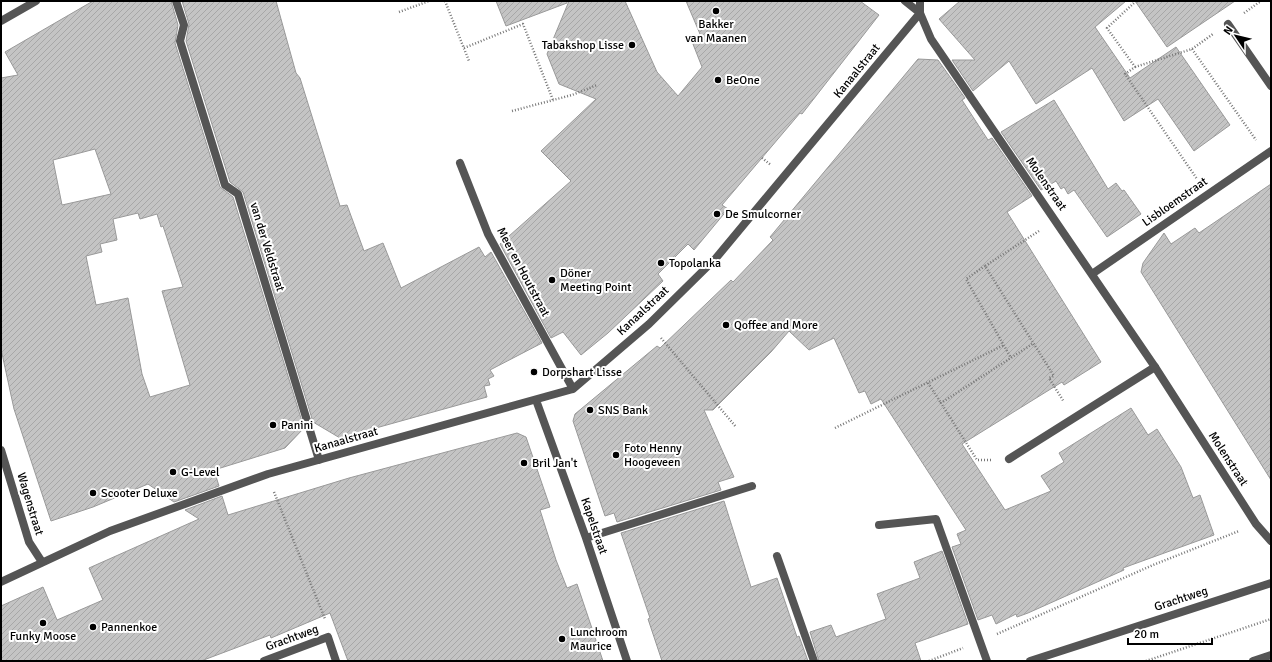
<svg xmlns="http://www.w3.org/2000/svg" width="1272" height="662" font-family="Signika,sans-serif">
  <defs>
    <pattern id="building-hatch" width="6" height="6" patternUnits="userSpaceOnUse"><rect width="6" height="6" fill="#c4c4c4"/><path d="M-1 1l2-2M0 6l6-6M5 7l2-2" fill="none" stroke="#a7a7a7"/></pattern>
  </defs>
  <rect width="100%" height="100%" fill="#fff"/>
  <path fill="url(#building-hatch)" stroke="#999" fill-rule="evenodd" d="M93,1H171L178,25L175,43L220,187L233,197L304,428L285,448L214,470L219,486L174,502L148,484L93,507L51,521L14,409L1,349V78L18,75L5,52ZM95,149L111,194L62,205L53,160ZM138,213L140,219L157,214L161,227L163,226L183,287L162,291L190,385L150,397L142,374L128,298L96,305L86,256L102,252L100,244L117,240L113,219Z
    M182,1H276L296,73L300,78L340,206L347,205L364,251L383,243L401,288L479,247L485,257L491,252L542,343L490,370L494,376L488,379L490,385L484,386L487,397L340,438L313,422L243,192L230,182L186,41L189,24Z
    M496,1H567V3L506,26Z
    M569,1H625L657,72L678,96L702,67L691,39L700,34L686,1H860L879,15L802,114L800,113L722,205L728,209L694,250L688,244L658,274L663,281L608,333L581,355L563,332L551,338L500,244L571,181L541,151L596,99L559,84L547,54Z
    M960,1H1126L1095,27L1130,78L1176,47L1230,125L1194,151L1158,99L1124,121L1092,68L1036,104L1009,61L973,91L952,60H975L939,19Z
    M1135,1H1235L1167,47Z
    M918,59L938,60L965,98L962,100L988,140L992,138L1032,196L1007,212L1101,362L1064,385L1062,382L962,444L1005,510L1051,491L1041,476L1064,462L1059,453L1131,408L1148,435L1157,429L1181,467L1193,498L1200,495L1214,535L1123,568L1124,570L1028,613L1017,617L1016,614L996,624L992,615L978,620L952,547L961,544L957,534L966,530L881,399L871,404L865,391L859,393L834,338L809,350L789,331L771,352L713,410H704L734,477L718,482L721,490L617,522L614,513L605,516L573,421L575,414L657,346L660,348L731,280L733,282L773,240L770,237Z
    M1054,100L1108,189L1116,183L1122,191L1124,190L1141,214L1107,237L1074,190L1068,194L1064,187L1061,189L1056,181L1041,190L1001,132Z
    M1271,184V480L1141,272L1143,263L1164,233L1171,244L1195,228L1199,233Z
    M517,433L526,437L550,507L540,510L556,560L567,588L577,584L603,661H348L330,613L271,638L270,635L201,661H1V606L43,587L57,620L103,600L89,568L199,519L185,510L222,496L228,515L349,478Z
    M724,501L751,587L777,578L797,637L799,636L808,661H662L648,619L650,618L621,533Z
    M942,551L968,624L915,643L921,661H819L810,632L831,625L836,637L886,619L877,594L920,578L914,562Z"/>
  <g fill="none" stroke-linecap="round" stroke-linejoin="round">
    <path stroke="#777" stroke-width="2.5" stroke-dasharray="1 2" stroke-linecap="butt" d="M445,1L469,61
      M1136,1L1107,28L1135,67L1125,74L1197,179
      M399,12L429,1
      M1244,13L1261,1
      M464,48L523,24L553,100
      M1192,49L1256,140
      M1135,67L1192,49L1213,34
      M512,111L572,95L597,85
      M762,158L771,165
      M1039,231L985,266L1054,376L1049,378L1064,402
      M985,266L966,279L1011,358
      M661,338L736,427
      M928,383L941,403
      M835,428L1004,345
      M991,460H977L941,403L1034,343
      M274,492L325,619
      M997,634L1153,565L1239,531
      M929,661L963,648
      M1146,661L1271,619"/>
    <path stroke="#555" stroke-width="8" d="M1009,459L1155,367
      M879,525L936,519L987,661
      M777,556L814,661
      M264,661L328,637L336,661"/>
    <path stroke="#555" stroke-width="8" d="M176,1L184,25L180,41L225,185L238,194L319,460
      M905,1L920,13L931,39L1155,367L1256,524L1271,541
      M1,21L36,1
      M1228,24L1271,86
      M460,163L488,234L573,389
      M1092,274L1271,151
      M536,400L586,538L627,661
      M1,450L29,542L42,562
      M586,538L752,486
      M1,582L110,531L268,474L573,389L649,324L716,258L920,13V1
      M1030,661L1271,583
      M1253,661L1271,655"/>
  </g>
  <g fill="#000" stroke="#fff" stroke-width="1.5">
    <circle cx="716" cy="11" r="4"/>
    <circle cx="632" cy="45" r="4"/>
    <circle cx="718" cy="80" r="4"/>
    <circle cx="717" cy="214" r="4"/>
    <circle cx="661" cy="263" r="4"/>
    <circle cx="552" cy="280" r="4"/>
    <circle cx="726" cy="325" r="4"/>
    <circle cx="534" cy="372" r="4"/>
    <circle cx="590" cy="410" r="4"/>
    <circle cx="273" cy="425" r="4"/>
    <circle cx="616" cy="455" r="4"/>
    <circle cx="524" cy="463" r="4"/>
    <circle cx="173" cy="472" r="4"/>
    <circle cx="93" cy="493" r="4"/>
    <circle cx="43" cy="623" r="4"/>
    <circle cx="93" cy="627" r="4"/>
    <circle cx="562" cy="639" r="4"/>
  </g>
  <g text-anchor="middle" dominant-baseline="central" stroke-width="4" stroke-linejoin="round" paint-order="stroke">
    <g font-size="12" fill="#000" stroke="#fff" text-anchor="start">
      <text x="716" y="24" text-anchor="middle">Bakker<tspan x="716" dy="14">van Maanen</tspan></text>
      <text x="624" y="45" text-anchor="end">Tabakshop Lisse</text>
      <text x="726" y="80">BeOne</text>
      <text x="725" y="214">De Smulcorner</text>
      <text x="669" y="263">Topolanka</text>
      <text x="560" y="273">Döner<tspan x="560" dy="14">Meeting Point</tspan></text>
      <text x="734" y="325">Qoffee and More</text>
      <text x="542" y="372">Dorpshart Lisse</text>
      <text x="598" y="410">SNS Bank</text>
      <text x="281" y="425">Panini</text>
      <text x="624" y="448">Foto Henny<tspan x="624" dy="14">Hoogeveen</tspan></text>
      <text x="532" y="463">Bril Jan't</text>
      <text x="181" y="472">G-Level</text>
      <text x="101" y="493">Scooter Deluxe</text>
      <text x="101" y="627">Pannenkoe</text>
      <text x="570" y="632">Lunchroom<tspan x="570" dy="14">Maurice</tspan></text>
      <text x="43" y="636" text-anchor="middle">Funky Moose</text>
    </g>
    <g font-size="12" fill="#000" stroke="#fff">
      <text transform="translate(857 71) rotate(-51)">Kanaalstraat</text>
      <text transform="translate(1046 184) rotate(55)">Molenstraat</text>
      <text transform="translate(1175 202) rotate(-35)">Lisbloemstraat</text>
      <text transform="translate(267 247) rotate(73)">van der Veldstraat</text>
      <text transform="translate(523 272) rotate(62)">Meer en Houtstraat</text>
      <text transform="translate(643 311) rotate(-43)">Kanaalstraat</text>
      <text transform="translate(346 440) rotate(-16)">Kanaalstraat</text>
      <text transform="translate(1228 459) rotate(57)">Molenstraat</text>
      <text transform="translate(30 504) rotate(73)">Wagenstraat</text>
      <text transform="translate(594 526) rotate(71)">Kapelstraat</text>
      <text transform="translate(1181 599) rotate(-18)">Grachtweg</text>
      <text transform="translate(292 638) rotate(-20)">Grachtweg</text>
    </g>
  </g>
  <rect width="1272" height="662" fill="none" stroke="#000000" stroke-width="4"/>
  <g transform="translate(1236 36) rotate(305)" stroke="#ffffff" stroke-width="3" paint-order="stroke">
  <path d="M0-3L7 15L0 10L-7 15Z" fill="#000000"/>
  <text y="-6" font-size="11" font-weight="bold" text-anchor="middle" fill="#000000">N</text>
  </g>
  <path d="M1128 638v6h84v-6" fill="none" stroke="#000000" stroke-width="2"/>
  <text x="1134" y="638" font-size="12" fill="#000000" stroke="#ffffff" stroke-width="3" paint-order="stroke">20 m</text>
</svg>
